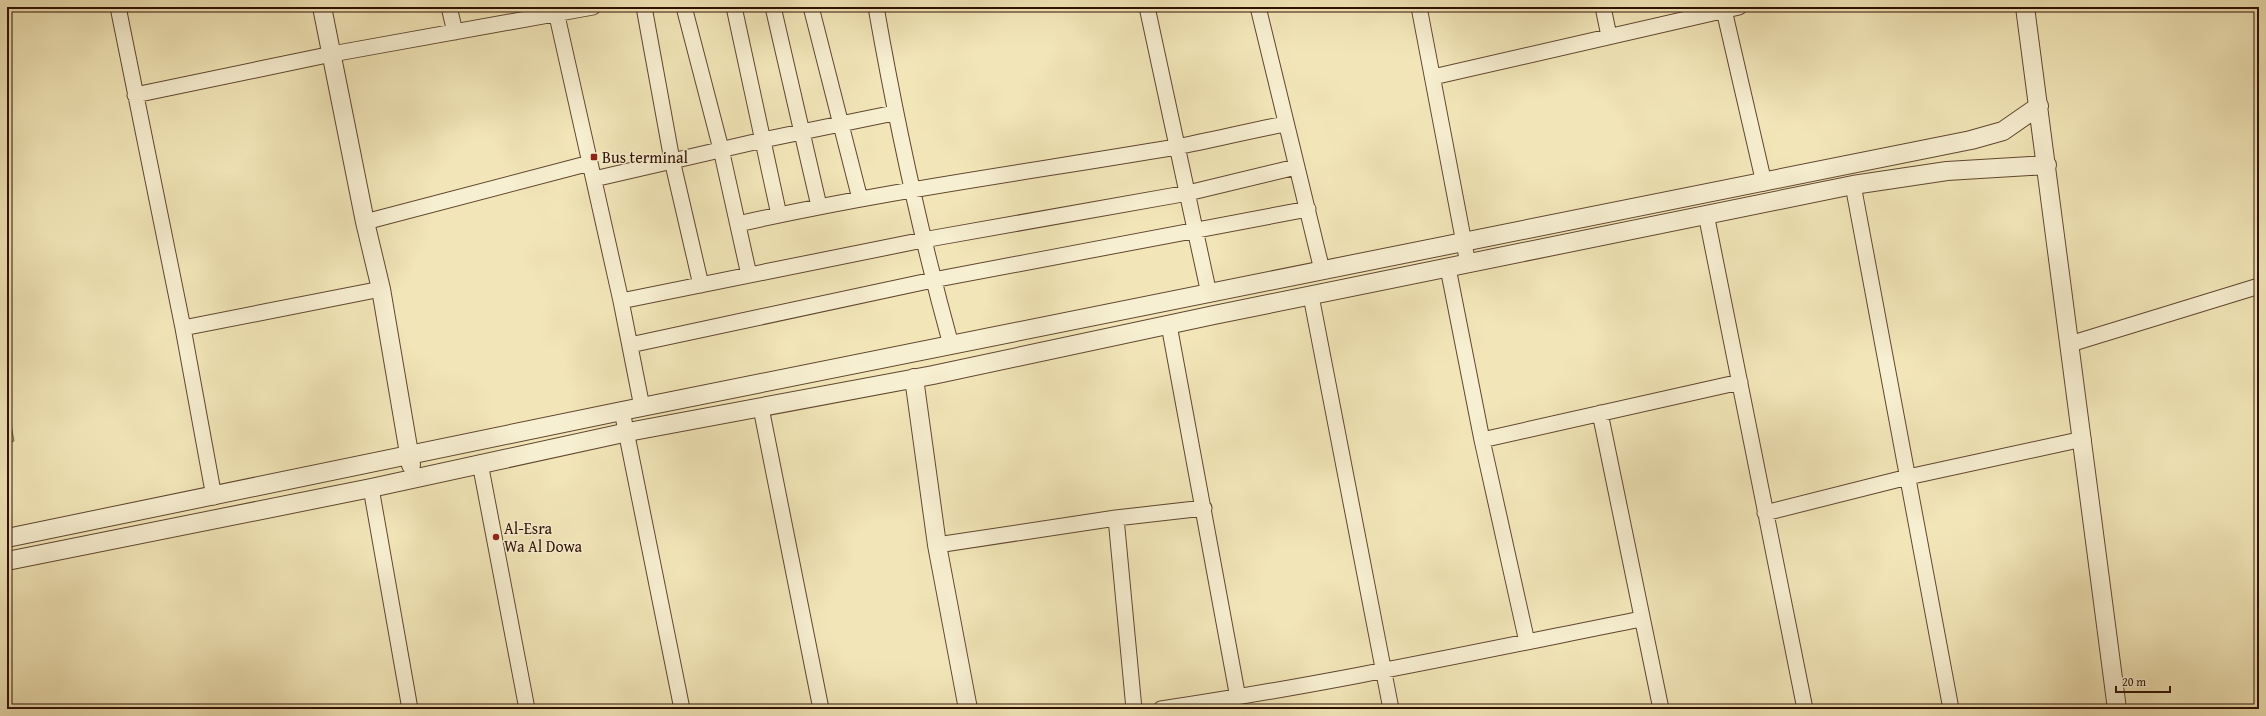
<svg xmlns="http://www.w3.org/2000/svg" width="2266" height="716" font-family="'Gentium Book Plus',serif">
  <rect width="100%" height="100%" fill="#f2e6b8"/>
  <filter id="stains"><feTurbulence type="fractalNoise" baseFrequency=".005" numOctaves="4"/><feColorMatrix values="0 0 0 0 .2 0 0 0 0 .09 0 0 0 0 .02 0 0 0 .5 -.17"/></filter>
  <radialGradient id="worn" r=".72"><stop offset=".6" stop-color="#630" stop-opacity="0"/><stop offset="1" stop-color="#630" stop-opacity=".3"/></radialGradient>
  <path fill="#bec48d" stroke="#786a48" d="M7,403L14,441L7,443Z"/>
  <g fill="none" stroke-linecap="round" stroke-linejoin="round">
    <g stroke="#614630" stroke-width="17">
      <path id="minor" d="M118,7L183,328L214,497
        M449,7L455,32
        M555,7L621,301L642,407
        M644,7L672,160L701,285
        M684,7L721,149L749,275
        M734,7L779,215
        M773,7L819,206
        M811,7L860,199
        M876,7C896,121 920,233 951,345
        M1147,7L1209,294
        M1258,7L1322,270
        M1419,7L1468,264
        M1603,7L1609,36
        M1724,10L1764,183
        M1433,77L1739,7
        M135,95L332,54L593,7
        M594,179L763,140L894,113
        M1853,185L1951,709
        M1706,214L1805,709
        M365,222L590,163
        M738,224C883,191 1029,172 1176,147C1212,140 1249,131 1285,124
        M1448,268L1482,440L1527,642
        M1311,296L1391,709
        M621,301L923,240L1188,193L1296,167
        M1169,325L1238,698
        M183,328L381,289
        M2070,344L2259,286
        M630,345L933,280L1308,209
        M761,408L821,709
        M622,411L682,709
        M1600,413L1661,709
        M1482,440L1740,382
        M480,463L527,709
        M371,488L410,709
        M1765,513L1908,477L2083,439
        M1116,518L1134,709
        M937,545L1116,518L1204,508
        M1161,709C1322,685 1481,651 1641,619"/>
    </g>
    <g stroke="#614630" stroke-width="20">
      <path id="tertiary" d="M322,7L365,222L381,289L411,465
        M2025,7L2117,709
        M914,378L937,545L968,709
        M7,538L622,411L1971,140L2003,131L2039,106
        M7,561L371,488L628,432L933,375L1214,315L1853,185L1947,171L2047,165"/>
    </g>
    <use href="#minor" stroke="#f7efd1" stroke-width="15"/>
    <use href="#tertiary" stroke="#f7efd1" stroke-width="18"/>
  </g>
  <g fill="#8f2418" stroke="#f7efd1" stroke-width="1.5">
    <rect x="590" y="153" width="8" height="8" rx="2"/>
    <circle cx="496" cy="537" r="4"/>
  </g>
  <g text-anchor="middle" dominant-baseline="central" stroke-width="3" stroke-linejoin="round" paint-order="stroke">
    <g font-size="16" fill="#311002" stroke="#f7efd1" text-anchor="start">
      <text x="602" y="157">Bus terminal</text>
      <text x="504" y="528">Al-Esra<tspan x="504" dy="18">Wa Al Dowa</tspan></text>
    </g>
  </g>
  <rect width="2266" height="716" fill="none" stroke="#f2e6b8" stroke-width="24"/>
  <rect x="8" y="8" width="2250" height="700" fill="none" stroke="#311002" stroke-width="2"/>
  <rect x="12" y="12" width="2242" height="692" fill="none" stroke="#311002"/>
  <path d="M2116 686v6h54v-6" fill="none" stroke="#311002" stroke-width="2"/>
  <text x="2122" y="686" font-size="12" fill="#311002" stroke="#f7efd1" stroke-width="3" paint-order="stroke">20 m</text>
  <rect width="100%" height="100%" filter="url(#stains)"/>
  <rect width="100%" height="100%" fill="url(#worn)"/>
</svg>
